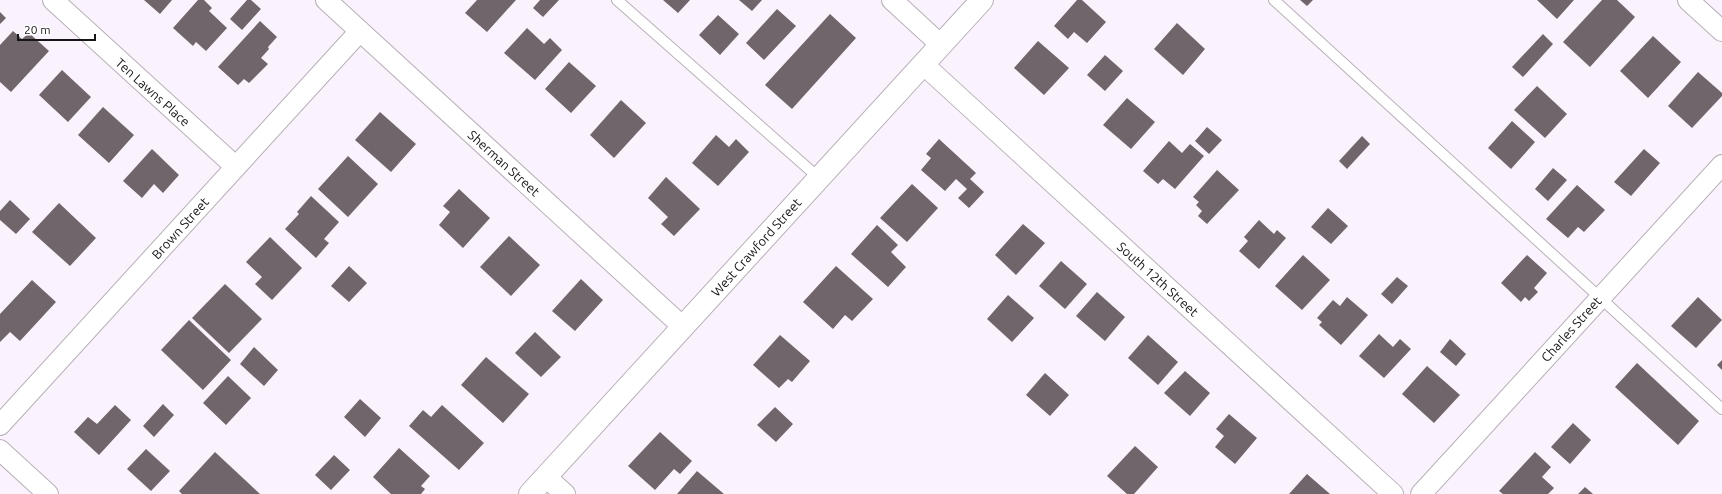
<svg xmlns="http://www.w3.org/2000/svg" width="1722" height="494" font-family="Ubuntu,sans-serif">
  <rect width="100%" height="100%" fill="#faf2fc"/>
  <path fill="#70656b" d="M144,0H172L160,14Z
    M198,0H204L212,8L209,11L227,28L206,51L196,42L193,46L173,28Z
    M247,0H251L261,9L242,30L230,19Z
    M477,0H516L487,32L465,13Z
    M540,0H559L543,17L533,8Z
    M663,0H690L678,13Z
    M739,0H762L752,11Z
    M1077,0H1082L1106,22L1087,43L1074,32L1068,39L1054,26Z
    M1300,0H1313L1307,6Z
    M1537,0H1574L1557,19Z
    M1602,0H1617L1635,17L1590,67L1563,42Z
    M777,9L796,26L764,60L746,43Z
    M0,12L6,18L0,24Z
    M830,14L856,38L792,109L765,85Z
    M718,15L739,34L720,55L699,35Z
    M260,21L277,37L268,47L269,49L261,58L268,64L249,83L244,79L238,85L218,67Z
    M1177,23L1205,49L1183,75L1154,49Z
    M527,28L544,44L550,38L562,50L535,80L504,53Z
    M13,31L22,39L29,33L49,51L11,92L0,82V45Z
    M1543,34L1553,44L1523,77L1512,67Z
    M1653,36L1681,62L1648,98L1620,71Z
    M1038,41L1069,68L1044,95L1014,68Z
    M1105,55L1123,71L1105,91L1087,75Z
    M569,62L596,86L571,113L545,89Z
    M62,70L91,97L68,122L39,95Z
    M1698,72L1722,93V96L1692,128L1668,106Z
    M1537,86L1567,114L1545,138L1514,110Z
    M1127,98L1155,122L1131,149L1103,125Z
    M621,100L646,123L614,158L590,135Z
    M103,107L134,135L109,163L78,135Z
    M380,112L416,144L391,172L355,140Z
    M1512,121L1535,142L1511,169L1488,148Z
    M1207,127L1222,140L1209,154L1195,141Z
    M716,135L729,147L736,139L749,152L718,186L692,163Z
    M1362,136L1370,144L1347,169L1339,161Z
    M939,139L976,173L970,179L984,192L969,208L958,198L967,189L956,179L945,191L921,170L931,158L926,154Z
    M1169,141L1182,153L1190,144L1204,156L1175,189L1163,179L1158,184L1143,171Z
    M152,149L179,175L163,193L154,184L142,198L123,181Z
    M1644,149L1660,163L1631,196L1614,182Z
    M348,156L378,184L348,217L318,189Z
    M1553,168L1567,180L1548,201L1535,189Z
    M1217,170L1239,190L1207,224L1198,216L1202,211L1196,205L1199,202L1193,197Z
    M666,177L700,209L674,236L661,224L668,217L648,198Z
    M912,184L938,208L907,242L880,218Z
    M1577,185L1605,210L1584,232L1578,227L1568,238L1546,219Z
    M459,189L490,218L463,248L439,225L450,212L443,206Z
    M311,196L339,222L324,239L329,243L316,258L285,229L299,214L297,212Z
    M10,200L30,219L16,234L0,220V211Z
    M59,203L96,238L70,266L32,232Z
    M1328,208L1348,226L1331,244L1311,227Z
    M1259,220L1274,234L1277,230L1286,238L1259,269L1239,251L1248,241L1244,237Z
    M1023,224L1045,243L1016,275L995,255Z
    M877,225L898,245L891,252L906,267L888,287L851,254Z
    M509,236L540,265L511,296L480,267Z
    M270,237L302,268L272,300L255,284L262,277L246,262Z
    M1303,255L1330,280L1302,310L1275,286Z
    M1527,255L1547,273L1534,288L1538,292L1529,301L1525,297L1521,302L1501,283Z
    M1061,261L1087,284L1065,309L1039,286Z
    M349,266L367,283L349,302L331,286Z
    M836,266L873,299L852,321L845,315L833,329L803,302Z
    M1397,277L1408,286L1392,304L1381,294Z
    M581,279L603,300L575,331L552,311Z
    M32,280L56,302L20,341L10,332L0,342V314Z
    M225,284L262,319L229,353L192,318Z
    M1097,292L1125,317L1105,341L1076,316Z
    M1008,295L1034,318L1012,342L987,319Z
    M1347,297L1368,315L1341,345L1319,325L1322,322L1317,318L1333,300L1340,306Z
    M1698,297L1722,320L1696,348L1671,326Z
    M189,320L231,360L203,390L161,350Z
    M535,332L561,357L541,377L515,353Z
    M1379,334L1393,347L1400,339L1411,349L1384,378L1359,356Z
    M780,335L810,361L792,382L788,379L779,388L753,365Z
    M1148,335L1178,362L1158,385L1128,358Z
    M1450,339L1466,354L1456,366L1440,352Z
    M254,347L278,370L264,386L240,364Z
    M486,357L529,394L503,423L461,385Z
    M1722,360V370L1717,365Z
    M1637,363L1699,421L1678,445L1615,387Z
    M1427,366L1460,395L1434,423L1402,394Z
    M1185,371L1210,393L1190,416L1164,393Z
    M1045,373L1069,395L1050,416L1026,395Z
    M228,376L251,398L226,425L203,403Z
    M360,399L381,418L365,437L344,417Z
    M163,404L174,415L154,437L143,426Z
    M115,405L131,420L99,455L74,432L88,417L97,424Z
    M442,405L484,443L459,470L409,426L423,410L431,417Z
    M775,407L793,424L776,442L757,425Z
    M1229,414L1257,438L1235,464L1215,447L1224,436L1216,429Z
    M1573,423L1591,440L1570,464L1551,447Z
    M660,432L692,461L680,474L674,469L655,490L628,466Z
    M1135,446L1158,467L1134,494H1127L1107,476Z
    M399,448L430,476L421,486L425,489L421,494H391L373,477Z
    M146,449L170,471L151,491L127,469Z
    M215,452L260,494H182L179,491Z
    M1535,452L1551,467L1542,477L1554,488L1548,494H1503L1499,491Z
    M334,455L350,470L331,490L315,475Z
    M697,471L724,494H677Z
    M1307,474L1330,494H1289Z
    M1585,487L1593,494H1578Z"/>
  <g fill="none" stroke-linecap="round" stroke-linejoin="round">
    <g stroke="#b8b0b9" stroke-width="12">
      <path id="service" d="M617,0L819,178
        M1274,0L1722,409"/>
    </g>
    <g stroke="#b8b0b9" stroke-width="22">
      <path id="minor" d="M53,0L236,167
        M326,0L683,327
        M892,0L941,45
        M1688,0L1722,31
        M923,64L1393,494
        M0,425L360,31
        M0,450L48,494
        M546,477L565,494
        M1421,494L1722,165"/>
    </g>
    <g stroke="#b8b0b9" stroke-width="24">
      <path id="secondary" d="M530,494L982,0"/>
    </g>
    <use href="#service" stroke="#fff" stroke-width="10"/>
    <use href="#minor" stroke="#fff" stroke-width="20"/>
    <use href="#secondary" stroke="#fff" stroke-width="22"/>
  </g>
  <g text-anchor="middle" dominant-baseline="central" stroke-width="4" stroke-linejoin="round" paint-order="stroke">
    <g font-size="13" fill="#171518" stroke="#fff">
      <text transform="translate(153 92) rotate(42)">Ten Lawns Place</text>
      <text transform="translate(504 163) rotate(42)">Sherman Street</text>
      <text transform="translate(180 228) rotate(-48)">Brown Street</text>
      <text transform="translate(756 247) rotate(-48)">West Crawford Street</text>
      <text transform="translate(1158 279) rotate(42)">South 12th Street</text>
      <text transform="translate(1571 329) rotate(-48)">Charles Street</text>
    </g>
  </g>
  <path d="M18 34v6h77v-6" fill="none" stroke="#171518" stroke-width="2"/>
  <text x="24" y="34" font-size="12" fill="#171518" stroke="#ffffff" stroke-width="3" paint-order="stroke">20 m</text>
</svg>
